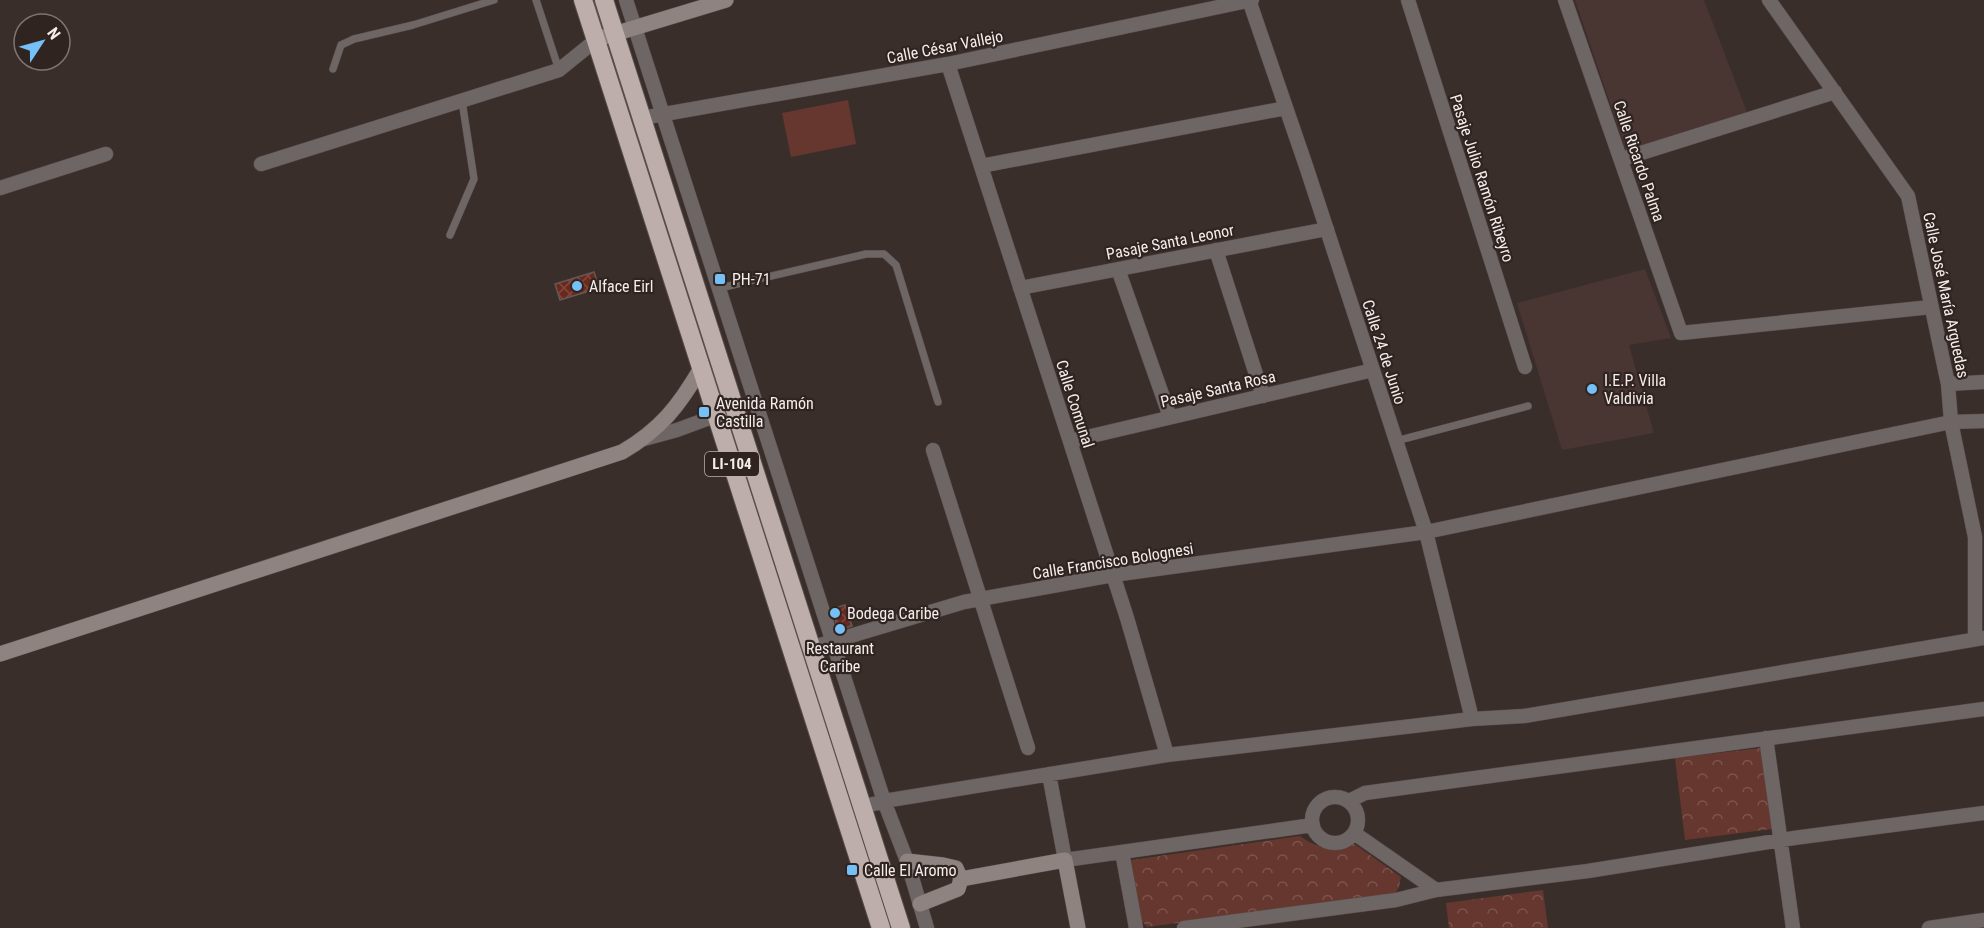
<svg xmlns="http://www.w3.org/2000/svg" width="1984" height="928" font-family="'Roboto Condensed',sans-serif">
  <defs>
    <pattern id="forest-crowns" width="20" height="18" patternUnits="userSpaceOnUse" patternTransform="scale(1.5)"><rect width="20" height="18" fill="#66372e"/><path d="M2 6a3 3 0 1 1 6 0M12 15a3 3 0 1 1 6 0" fill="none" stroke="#7c544c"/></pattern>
    <pattern id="building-cross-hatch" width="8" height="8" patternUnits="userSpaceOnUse" patternTransform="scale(1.5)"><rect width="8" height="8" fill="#6b291e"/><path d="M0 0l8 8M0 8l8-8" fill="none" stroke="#81483f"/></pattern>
  </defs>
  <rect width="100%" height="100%" fill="#3a2e2b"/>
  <path fill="#493531" d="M1575,0H1704L1747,112L1626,150Z
    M1645,269L1671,338L1629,345L1654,433L1562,450L1517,303Z"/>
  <path fill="#66372e" d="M848,100L856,144L791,157L782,113Z"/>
  <path fill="url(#forest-crowns)" d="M1761,748L1772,829L1685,840L1675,758Z
    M1300,836C1319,850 1330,849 1353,843L1401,877L1399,887L1395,894L1147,927L1141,920L1131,860Z
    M1543,890L1548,928H1449L1446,903Z"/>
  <path fill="url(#building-cross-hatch)" stroke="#655754" stroke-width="1.5" d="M594,272L599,288L560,300L555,284Z
    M845,605L852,626L838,630L832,609Z"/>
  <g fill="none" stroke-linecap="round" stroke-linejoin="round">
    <g stroke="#584d4a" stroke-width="8">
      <path id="lane" d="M536,0L559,70
        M333,69L341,45L354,39L413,25L494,0
        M450,235L474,179L462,101
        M720,288L866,254H884L896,265L938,402
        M1396,441L1528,406"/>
    </g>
    <g stroke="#584d4a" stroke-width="15">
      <path id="street" d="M626,0L884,801L907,861L927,928
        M1249,0L1306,166L1426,532L1472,719
        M1408,0L1525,367
        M1565,0L1681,333L1931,307
        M1769,0L1908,196L1948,384L1951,422L1975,537V639
        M948,64L1127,618L1167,755
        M642,118L948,64L1252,0
        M1622,159L1835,92
        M261,164L559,70L596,40
        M981,166L1286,108
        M0,188L106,154
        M1216,250L1263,396
        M1118,269L1170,417
        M1020,288L1327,229
        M1948,384L1984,382
        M644,439L677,430L734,409
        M1070,441L1373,370
        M933,450L1028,748
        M810,648L964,602L1113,575L1426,532L1951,422L1984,421
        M1766,738L1793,928
        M1049,774L1065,860L1313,825
        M1312 820a23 23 0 1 1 46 0a23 23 0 1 1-46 0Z
        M1349,801L1365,793L1984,709
        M862,807L884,801L1167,755L1472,719L1524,716L1984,638
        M1354,833L1436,890
        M1122,852L1136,928
        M1184,928L1396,900L1436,890L1588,871L1794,838L1984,813
        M1929,928L1984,920"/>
    </g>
    <g stroke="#584d4a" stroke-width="16">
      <path id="secondary" d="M604,37L726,0
        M0,654L622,452C660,430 679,406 701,368
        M907,861L943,865L956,868L961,879L958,889L920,904
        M961,879L1065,860L1078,928"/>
    </g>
    <g stroke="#584d4a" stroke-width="20">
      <path id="highway" d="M583,0L881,928
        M604,0L901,928"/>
    </g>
    <use href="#lane" stroke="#6d6665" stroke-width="7"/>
    <use href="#street" stroke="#6d6665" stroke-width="14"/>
    <use href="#secondary" stroke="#8e8381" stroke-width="15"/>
    <use href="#highway" stroke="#beaeab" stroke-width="18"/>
  </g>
  <g fill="#75c0f6" stroke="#302421" stroke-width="2">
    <rect x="714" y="273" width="12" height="12" rx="3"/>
    <circle cx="577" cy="286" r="6"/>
    <circle cx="1592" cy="389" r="6"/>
    <rect x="698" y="406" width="12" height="12" rx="3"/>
    <circle cx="835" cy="613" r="6"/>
    <circle cx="840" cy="629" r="6"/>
    <rect x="846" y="864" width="12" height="12" rx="3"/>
  </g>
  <g text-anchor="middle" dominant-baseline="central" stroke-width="4.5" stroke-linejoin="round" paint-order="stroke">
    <rect fill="#302421" stroke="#bab1ae" stroke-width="1.5" x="705" y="452" width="54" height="24" rx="4.5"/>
    <g font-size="15" font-weight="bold" fill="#f5edeb">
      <text x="732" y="464">LI-104</text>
    </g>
    <g font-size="16" fill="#f5edeb" stroke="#302421">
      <text transform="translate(945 47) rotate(-11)">Calle César Vallejo</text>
      <text transform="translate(1639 161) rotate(71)">Calle Ricardo Palma</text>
      <text transform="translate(1482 178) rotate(72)">Pasaje Julio Ramón Ribeyro</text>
      <text transform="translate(1170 242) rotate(-11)">Pasaje Santa Leonor</text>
      <text transform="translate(1946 295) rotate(78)">Calle José María Arguedas</text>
      <text transform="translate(1384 352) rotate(72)">Calle 24 de Junio</text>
      <text transform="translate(1218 389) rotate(-13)">Pasaje Santa Rosa</text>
      <text transform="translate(1075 404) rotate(72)">Calle Comunal</text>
      <text transform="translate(1113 561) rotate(-9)">Calle Francisco Bolognesi</text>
    </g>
    <g font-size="16" fill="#f5edeb" stroke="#302421" text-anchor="start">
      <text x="732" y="279">PH-71</text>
      <text x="589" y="286">Alface Eirl</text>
      <text x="1604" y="380">I.E.P. Villa<tspan x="1604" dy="18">Valdivia</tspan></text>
      <text x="716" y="403">Avenida Ramón<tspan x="716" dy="18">Castilla</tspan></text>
      <text x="847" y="613">Bodega Caribe</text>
      <text x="840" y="648" text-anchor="middle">Restaurant<tspan x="840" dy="18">Caribe</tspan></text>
      <text x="864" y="870">Calle El Aromo</text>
    </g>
  </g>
  <g transform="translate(42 42) rotate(54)"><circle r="28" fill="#302421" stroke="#7f7472" stroke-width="1.5"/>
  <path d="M0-4.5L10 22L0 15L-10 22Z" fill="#75c0f6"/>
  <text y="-9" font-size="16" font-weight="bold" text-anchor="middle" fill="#f5edeb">N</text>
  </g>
</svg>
